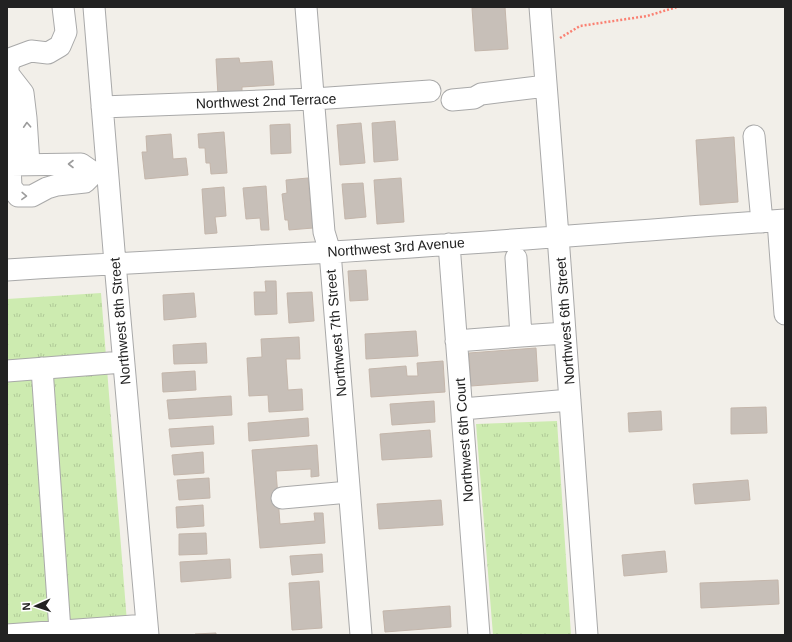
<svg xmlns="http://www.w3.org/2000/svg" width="792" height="642" font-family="Helvetica,sans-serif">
  <defs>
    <pattern id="grass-tufts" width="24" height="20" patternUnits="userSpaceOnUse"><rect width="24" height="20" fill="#cdebb0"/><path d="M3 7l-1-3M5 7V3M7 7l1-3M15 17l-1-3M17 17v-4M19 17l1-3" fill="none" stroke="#b0c997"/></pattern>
  </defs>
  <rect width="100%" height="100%" fill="#f2efe9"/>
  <path fill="url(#grass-tufts)" d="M101,293L128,635H7V299Z
    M557,421L571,635H493L476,424Z"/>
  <path fill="#c7bfb8" stroke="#c4b6ab" d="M484,7H505L508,49L475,51L472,8Z
    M239,58L240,63L272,61L274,85L242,87V94L218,96L216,59Z
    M395,121L398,160L374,162L372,123Z
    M361,123L365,163L340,165L337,125Z
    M290,124L291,153L271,154L270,125Z
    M224,132L227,173L211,174L210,163H206L205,148H199L198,134Z
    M171,134L173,159L186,158L188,175L145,179L142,152H147L146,136Z
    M734,137L738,202L700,205L696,140Z
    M308,178L313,228L289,230L288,220H285L282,194L287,193L286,180Z
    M401,178L404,222L377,224L374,180Z
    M363,183L366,217L345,219L342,184Z
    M266,186L269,230H261L260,218L246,219L243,188Z
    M224,187L226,216L215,217L217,233L205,234L202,189Z
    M366,270L368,300L350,301L348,271Z
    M265,281H276L277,314L255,315L254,292H266Z
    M312,292L314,321L289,323L287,293Z
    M194,293L196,317L164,320L163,295Z
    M416,331L418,356L366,359L365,334Z
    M299,337L300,359H286L288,390L302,389L303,410L269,412L268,395L249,396L247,358L262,357L261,339Z
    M206,343L207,363L174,364L173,345Z
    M536,348L538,381L471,386L469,353Z
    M443,361L445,392L371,397L369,369L406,366L407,376H418L417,363Z
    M195,371L196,390L163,392L162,373Z
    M231,396L232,415L169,419L167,400Z
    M434,401L435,422L392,425L390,404Z
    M766,407L767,433L731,434V408Z
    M661,411L662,430L629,432L628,413Z
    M308,418L309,436L249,441L248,423Z
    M213,426L214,444L171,447L169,429Z
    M430,430L432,457L382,460L380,434Z
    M317,445L319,476L311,477V469L276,471L280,524L315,521L314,513H323L325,543L260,548L252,450Z
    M203,452L204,473L174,475L172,455Z
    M209,478L210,498L179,500L177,480Z
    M748,480L750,500L695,504L693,484Z
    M441,500L443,525L379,529L377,504Z
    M203,505L204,526L177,528L176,507Z
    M206,533L207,554L179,555V534Z
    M665,551L667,572L624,576L622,555Z
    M322,554L323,572L292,575L290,556Z
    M230,559L231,578L181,582L180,562Z
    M778,580L779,604L701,608L700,583Z
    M319,581L322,628L292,630L289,583Z
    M450,606L451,627L385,632L383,611Z
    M216,633V635H195V634Z"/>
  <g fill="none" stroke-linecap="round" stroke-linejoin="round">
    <g stroke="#a9a9a9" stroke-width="23">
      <path id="minor" d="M63,7L66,32L60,46L48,53L31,51L12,58L8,65L9,143L11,187L18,196H32L47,188L57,185L85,182L94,173
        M94,7L115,263L148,635
        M306,7L324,232L330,252L361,635
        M540,7L558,236L587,635
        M9,75L23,93L26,118L29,164
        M452,100L474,98L481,94L546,86
        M102,107L314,99L430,91
        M754,136L762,222
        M11,165L81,164L94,173L107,172
        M778,221L785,314
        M449,244L479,635
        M516,258L521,336L565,333
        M7,270C115,263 223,258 332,252C483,243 634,231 785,220
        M456,341L521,336
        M42,368L60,631
        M7,371L123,362
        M462,409L570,400
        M282,498L349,492
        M7,635L147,625"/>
    </g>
    <path stroke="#fa8072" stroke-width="2.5" stroke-dasharray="2 2" stroke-linecap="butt" d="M560,38L580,26L647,16L677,7"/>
    <use href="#minor" stroke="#fff" stroke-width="21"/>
  </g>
  <defs><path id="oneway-chevron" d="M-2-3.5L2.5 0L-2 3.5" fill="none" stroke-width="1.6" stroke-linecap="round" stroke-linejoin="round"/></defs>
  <g stroke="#9c9c9c">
    <use href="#oneway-chevron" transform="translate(27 125) rotate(-93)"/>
    <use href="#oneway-chevron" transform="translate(71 164) rotate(-180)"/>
    <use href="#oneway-chevron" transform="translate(24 196) rotate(2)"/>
  </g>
  <g text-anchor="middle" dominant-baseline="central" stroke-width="3.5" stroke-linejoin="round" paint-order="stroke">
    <g font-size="14" fill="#222" stroke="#fff">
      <text transform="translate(266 101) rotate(-2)">Northwest 2nd Terrace</text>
      <text transform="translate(396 247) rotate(-4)">Northwest 3rd Avenue</text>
      <text transform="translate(120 321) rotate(-95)">Northwest 8th Street</text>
      <text transform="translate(565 321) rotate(-94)">Northwest 6th Street</text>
      <text transform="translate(336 333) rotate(-95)">Northwest 7th Street</text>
      <text transform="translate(464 440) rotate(-94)">Northwest 6th Court</text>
    </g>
  </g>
  <rect width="792" height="642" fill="none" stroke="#222222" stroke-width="16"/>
  <g transform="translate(36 606) rotate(267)" stroke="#ffffff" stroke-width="3" paint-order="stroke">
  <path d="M0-3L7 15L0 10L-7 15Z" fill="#222222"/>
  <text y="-6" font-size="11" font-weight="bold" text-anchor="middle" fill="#222222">N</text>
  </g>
</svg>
